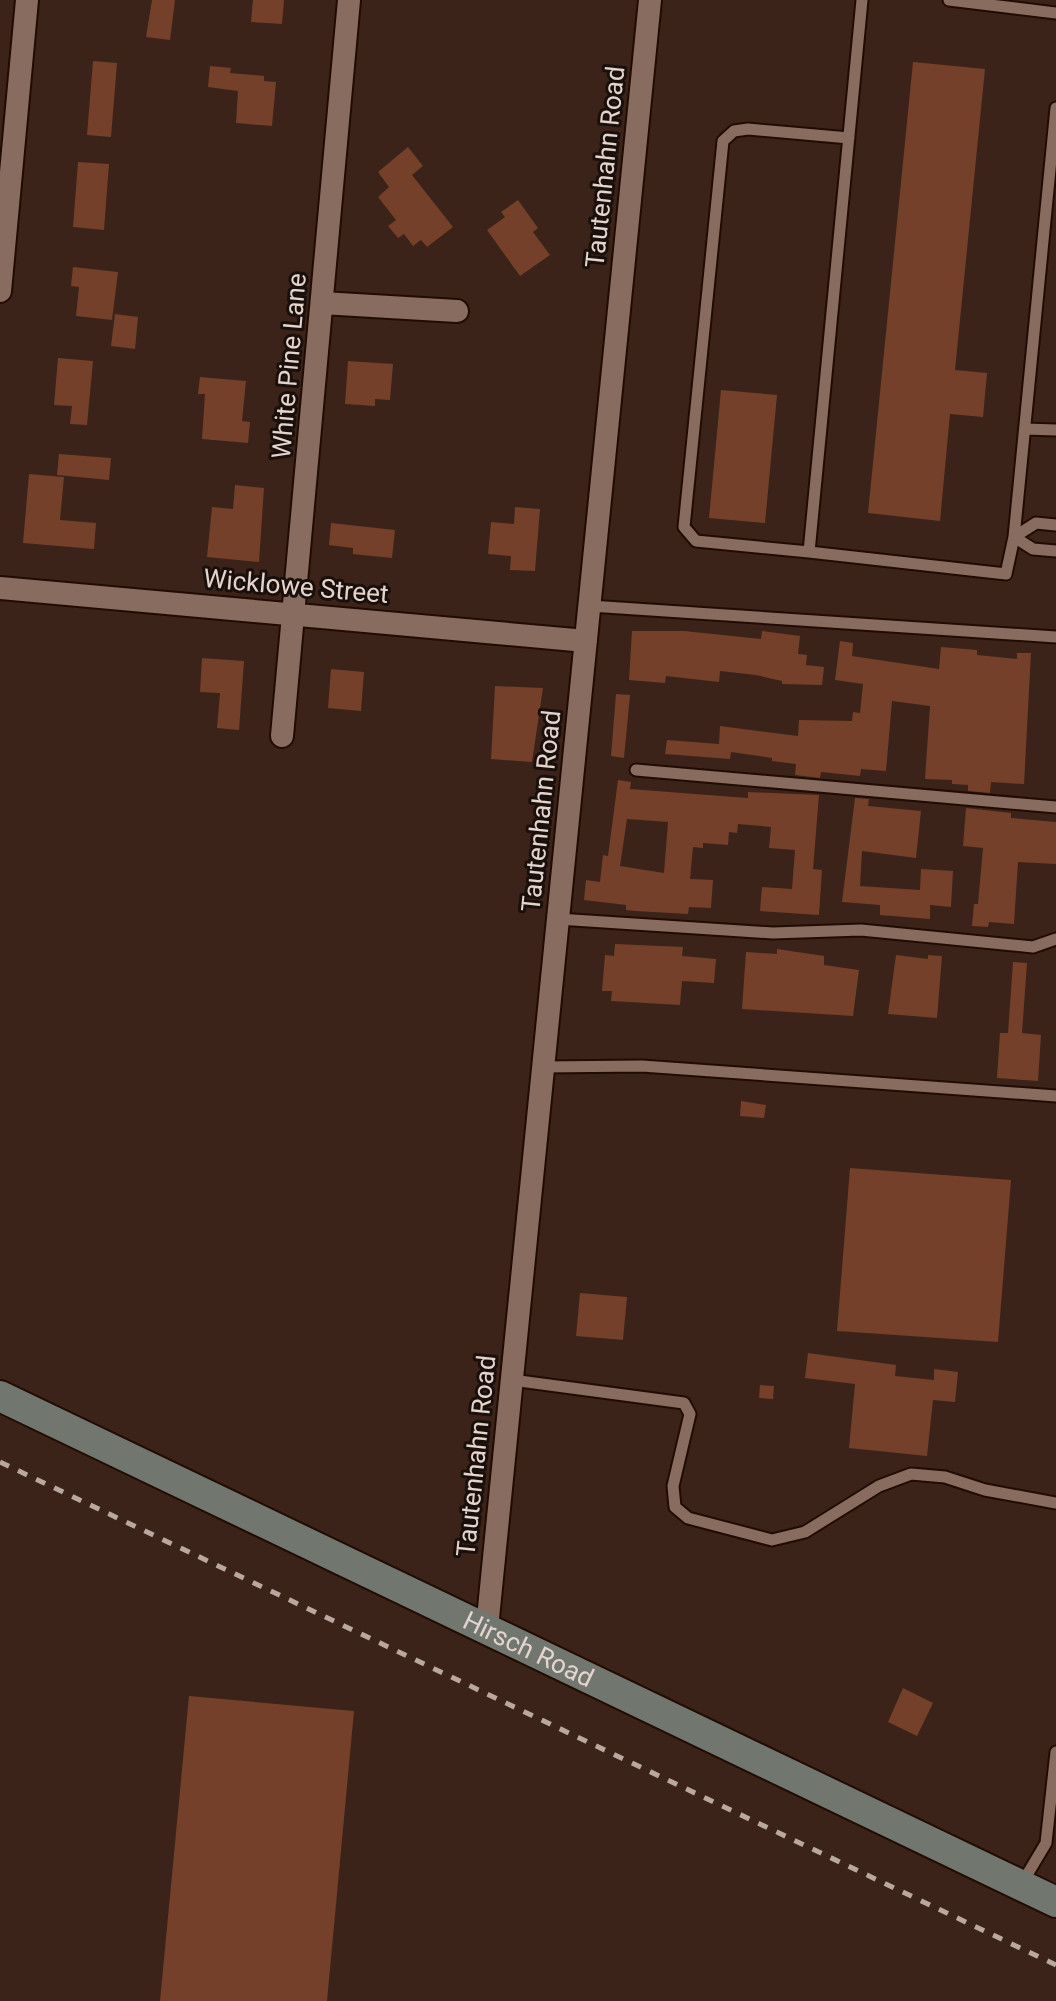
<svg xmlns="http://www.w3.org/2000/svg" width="1056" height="2001" font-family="Roboto,sans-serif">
  <rect width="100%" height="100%" fill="#3b2319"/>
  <path fill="#744029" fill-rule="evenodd" d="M152,0H175L170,40L146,37Z
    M253,0H284L282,24L251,22Z
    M93,61L117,63L111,137L87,135Z
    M913,62L985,69L955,370L987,373L983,417L950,414L940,521L868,513Z
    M210,66L231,68L230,73L264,76V81L276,82L272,126L236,123L238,91L208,87Z
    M408,147L423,166L412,175L453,227L427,247L421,240L413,246L404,234L398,238L388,226L396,220L378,197L389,187L378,172Z
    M78,162L109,164L104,230L73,227Z
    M518,200L538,228L533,232L550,255L520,276L487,230L505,217L501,212Z
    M73,267L118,272L112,320L76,316L79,287L71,286Z
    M115,314L138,317L135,349L111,346Z
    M58,358L93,361L87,425L70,424L72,406L54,405Z
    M348,361L393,364L390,400L375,399V406L345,404Z
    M200,377L246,381L242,421L250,422L248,443L202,439L205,394H198Z
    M721,390L777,395L765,523L709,518Z
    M59,454L111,458L109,480L57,475Z
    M29,474L64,477L60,520L96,523L94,549L23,543Z
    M235,485L264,488L259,562L207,557L212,507L233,509Z
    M515,507L540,509L535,571L510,570L511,556L488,554L491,522L514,524Z
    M331,523L395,530L392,558L353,554V548L329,545Z
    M632,631H684L761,639L762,631L800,636L798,654L807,655L806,665L824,667L822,685L782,684V681L756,675L720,671L719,682L666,676L665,683L629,680Z
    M840,641L853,643L852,656L939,669L941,647L977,650V655L1017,659V653H1031L1024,784L991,782L990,793L968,791V785L952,784V780L925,779L930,706L892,701L886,771L861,769L860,776L821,772L820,778L795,775L796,764L772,761V758L731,752L730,759L665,754L667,740L719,744L720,726L798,736L799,720L852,721L853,712L860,713L863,684L835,680Z
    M202,658L244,661L239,730L217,728L220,693L200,692Z
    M331,669L364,672L361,711L328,708Z
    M495,686L543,688L532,762L491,759Z
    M616,694L630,695L624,758L611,756Z
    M618,780L631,782L630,789L721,796L748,798V792L819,795L813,869L822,870L819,915L760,911L762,887L792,889L795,850L769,848L771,827L738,824L737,833L729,832L728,845L703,843V848L693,847L690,879L713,880L711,908L689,907L688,914L635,911L626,910V905L584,900L586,880L600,882L603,855L608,856ZM627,819L668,822L664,873L620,866Z
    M855,798L869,799L868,806L921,811L916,858L862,851L860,886L920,890L921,869L953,871L951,907L930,905V919L880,915V905L842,902Z
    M966,808L1011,813V818L1056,822V864L1018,862L1014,924L989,922L988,927L972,926L974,904H978L983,848L963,846Z
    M615,944L683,947L682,956L716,959L714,983L682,981L680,1005L611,1001L612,991H602L605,955L614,956Z
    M777,949L824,956V965L859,970L853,1016L742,1009L746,952L777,954Z
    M896,955L928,959V955L942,956L937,1018L888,1014Z
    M1013,962L1027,963L1022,1033L1041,1035L1038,1081L997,1078L1000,1033H1008Z
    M741,1101L766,1105L764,1118L740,1116Z
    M850,1168L1011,1180L998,1342L837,1331Z
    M580,1293L627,1297L623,1340L576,1336Z
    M808,1353L896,1365L895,1376L934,1380V1369L958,1372L955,1402L933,1400L927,1456L849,1448L855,1384L805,1378Z
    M760,1385L774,1386L773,1399L759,1398Z
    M903,1688L933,1703L917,1736L888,1722Z
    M189,1696L354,1711L327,2001H160Z"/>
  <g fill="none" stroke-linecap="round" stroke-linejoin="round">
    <g stroke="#210c04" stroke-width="15">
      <path id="lane" d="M862,0L809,552L1006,574L1014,537L1056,108
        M949,0L1056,13
        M1025,429L1056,430
        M1014,537L1036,523L1056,525
        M1014,537L1033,549L1056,551
        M809,552L696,541L684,527L723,141L734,131L748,129L849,138
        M590,606L1056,637
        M636,770L1056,807
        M558,919L773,933L861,930L1033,947L1056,939
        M543,1067L642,1066L1056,1096
        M512,1380L684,1403L690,1414L673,1486L675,1507L688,1518L772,1540L805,1532L879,1486L911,1474L945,1477L985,1490L1056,1503
        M1021,1885L1046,1843L1056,1752"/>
    </g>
    <g stroke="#210c04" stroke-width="26">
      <path id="street" d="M0,291L27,0
        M322,303L457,311
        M0,588L586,641
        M282,736L349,0
        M487,1628L650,0"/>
    </g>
    <g stroke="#210c04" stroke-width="34">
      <g id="secondary">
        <path id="s1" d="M0,1396L1056,1902"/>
      </g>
    </g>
    <use href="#lane" stroke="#886c60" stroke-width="11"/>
    <use href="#street" stroke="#886c60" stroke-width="22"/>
    <use href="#secondary" stroke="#71776f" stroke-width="30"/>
    <path stroke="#baa8a0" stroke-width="5" stroke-dasharray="10 10" stroke-linecap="butt" d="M0,1462L1056,1965"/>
  </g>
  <g text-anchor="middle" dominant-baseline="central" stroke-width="6" stroke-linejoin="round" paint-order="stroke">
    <g font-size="26" fill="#e4d4cd" stroke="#1a100b">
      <text transform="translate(605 167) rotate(-84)">Tautenhahn Road</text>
      <text transform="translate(289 366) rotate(-85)">White Pine Lane</text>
      <text transform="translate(296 586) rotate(5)">Wicklowe Street</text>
      <text transform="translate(541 811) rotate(-84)">Tautenhahn Road</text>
      <text transform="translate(476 1456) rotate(-84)">Tautenhahn Road</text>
      <text stroke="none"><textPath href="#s1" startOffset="586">Hirsch Road</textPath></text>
    </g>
  </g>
</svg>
